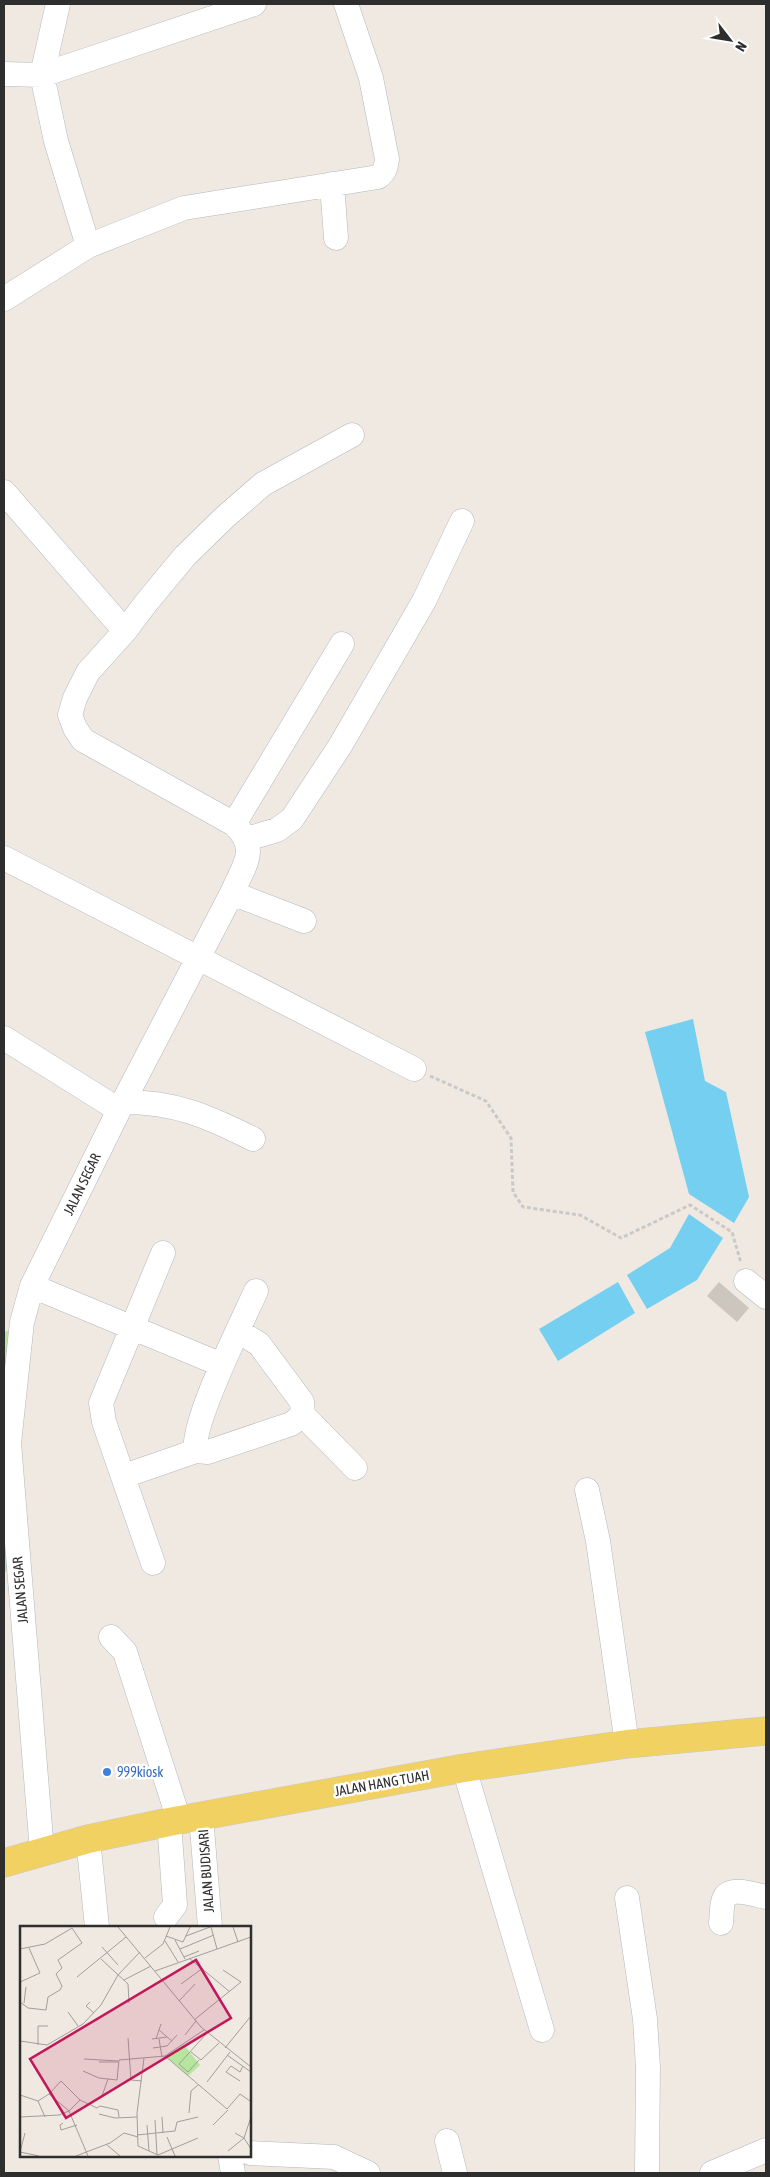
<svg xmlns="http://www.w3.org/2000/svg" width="770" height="2177" font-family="'Asap Condensed',sans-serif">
  <rect width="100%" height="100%" fill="#efe9e1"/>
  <path fill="#b6e59e" d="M16,1328L12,1570L4,1572V1332Z"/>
  <path fill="#75cff0" d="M693,1019L705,1081L726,1092L749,1197L734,1223L689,1194L645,1032Z
    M689,1214L723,1238L697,1280L647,1309L627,1275L670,1248Z
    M618,1282L635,1313L558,1361L539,1329Z"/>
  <path fill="#cbc7bf" d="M719,1282L749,1308L737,1322L707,1296Z"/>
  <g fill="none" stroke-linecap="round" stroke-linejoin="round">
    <g stroke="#b4b7c1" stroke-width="25">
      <path id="minor" d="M58,4L42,75L56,141L88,246
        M4,74L42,75L254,4
        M332,184L336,238
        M4,299L88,246L184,208L378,177C385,172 386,167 387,159L371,78L346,4
        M4,492L125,631
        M234,824L342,644
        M247,839L277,830L292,819L340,746L424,601L462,521
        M4,858L414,1069
        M232,893L304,921
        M4,1038L119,1110
        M123,1102C176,1102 207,1116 253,1139
        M746,1281L766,1297
        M32,1286L222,1365
        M303,1415L355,1468
        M196,1451C190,1425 243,1320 256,1291
        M124,1476L196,1451L208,1452L291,1424L303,1415L302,1402L259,1344L238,1331
        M587,1490L598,1541L627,1744
        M153,1563L104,1422L101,1403L163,1253
        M111,1637L125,1652L179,1820
        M464,1768L542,2030
        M201,1816L210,1927
        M88,1839L97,1927
        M42,1852L9,1443L22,1322L32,1286L119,1110L232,893C244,865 260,849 234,824L83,740L75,728L70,715L75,698L88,672L125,631L146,603L185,556L225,517L263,484L352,435
        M627,1898L645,2019L648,2067L647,2173
        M166,1917L175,1905L169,1822
        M721,1923C722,1916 721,1905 724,1899C729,1885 756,1895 766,1897
        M447,2141L455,2173
        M250,2153L334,2157L368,2173
        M230,2156L233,2173
        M712,2173L766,2150"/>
    </g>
    <g stroke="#c9c9c9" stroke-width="29">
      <path id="major" d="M4,1863L88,1839L169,1822L464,1768L627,1744L766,1731"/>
    </g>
    <path stroke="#c9c9c9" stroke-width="3" stroke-dasharray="4 2.5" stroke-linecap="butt" d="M430,1076L486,1101L511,1138L513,1192L523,1207L580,1215L621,1238L690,1205L732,1232L741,1263"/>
    <use href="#minor" stroke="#fff" stroke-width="24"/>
    <use href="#major" stroke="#f2d163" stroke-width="28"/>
  </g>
  <circle fill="#3f7fe0" stroke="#fff" stroke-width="2" cx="107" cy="1772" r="5"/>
  <g text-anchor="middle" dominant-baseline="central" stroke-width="5" stroke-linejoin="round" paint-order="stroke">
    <g font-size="14" fill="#2e2e2e" stroke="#fff">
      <text transform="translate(82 1184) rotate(-64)">JALAN SEGAR</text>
      <text transform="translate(20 1590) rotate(-95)">JALAN SEGAR</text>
      <text transform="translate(382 1783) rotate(-10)">JALAN HANG TUAH</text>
      <text transform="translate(206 1871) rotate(-94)">JALAN BUDISARI</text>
    </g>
    <g font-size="14" fill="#366cbe" stroke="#fff" text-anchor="start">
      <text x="117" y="1772">999kiosk</text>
    </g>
  </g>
  <g transform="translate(20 1926)">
    <rect width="231" height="231" fill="#efe9e1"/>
    <path d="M164,119L180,139L168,150L146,130Z" fill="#b6e59e"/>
    <path fill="none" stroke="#a29e99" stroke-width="1" d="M98,1L181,101L231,141M191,1L197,23M213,1L218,16M146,10L163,16L170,1M166,10L190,1M155,14L165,33M145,15L158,36M82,21L98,39M0,23L25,18L52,2M160,23L194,9M164,31L179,25M125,32L143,18L150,1M169,32L210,66M81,33L108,58L109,77M135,45L231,11M57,51L106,11M104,54L131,40M0,56L20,47L9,22M161,58L183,42M159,75L175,58M0,76L8,82L26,84L28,71L40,64L42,60L36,48L42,42L38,34L62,17L52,2M70,76L66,80L74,87M4,77L6,61M48,86L58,100M174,94L221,56L203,44M139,104L152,115M165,109L176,95M108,112L111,154L122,155M132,113L147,111M136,113L141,98M139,113L142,131M0,115L27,119L63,98L81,79L98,49L120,26M18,119V100H28M133,122L147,120L157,109M205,122L231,90M171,126L181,134L199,117M207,129L231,146M145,130L207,183L220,168L230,175M124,132L117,187L118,220L138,229L178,212M64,133L98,135M179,134L168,146L159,138L187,107M79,136H98M63,145L79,152L97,154L99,134L145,130L184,104M220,155L206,146L211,140L220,146L223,140M187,156L210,126M29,168L41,155L60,174L77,182L80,180L98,184L99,191M0,169L18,175L29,168L49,185L68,230M82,170L88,153M18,175L25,191M169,187L171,165L178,159M79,188L95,192L117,191M0,191L39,189L49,185L60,174M142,191L143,207M231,191L224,212L231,223M135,194L137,229M43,197L40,199L41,204L57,199M127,199L129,225M193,199L208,184M5,207L0,226L19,230M117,209L155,205L157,196L178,191M147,211L155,230M86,218L100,230M208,225L224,212L215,207M56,230L90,217L104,207L118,211"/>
    <path fill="#c2185b" fill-opacity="0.15" stroke="#c2185b" stroke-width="2.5" d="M176,34L211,92L46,192L10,133Z"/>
    <rect width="231" height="231" fill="none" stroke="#2e2e2e" stroke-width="2.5"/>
  </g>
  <rect width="770" height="2177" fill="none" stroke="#2e2e2e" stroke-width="10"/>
  <g transform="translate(730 40) rotate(121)" stroke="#ffffff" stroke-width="4" paint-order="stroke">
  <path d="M0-4L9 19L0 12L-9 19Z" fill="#2e2e2e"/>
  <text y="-8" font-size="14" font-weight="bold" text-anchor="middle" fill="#2e2e2e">N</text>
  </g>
</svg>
